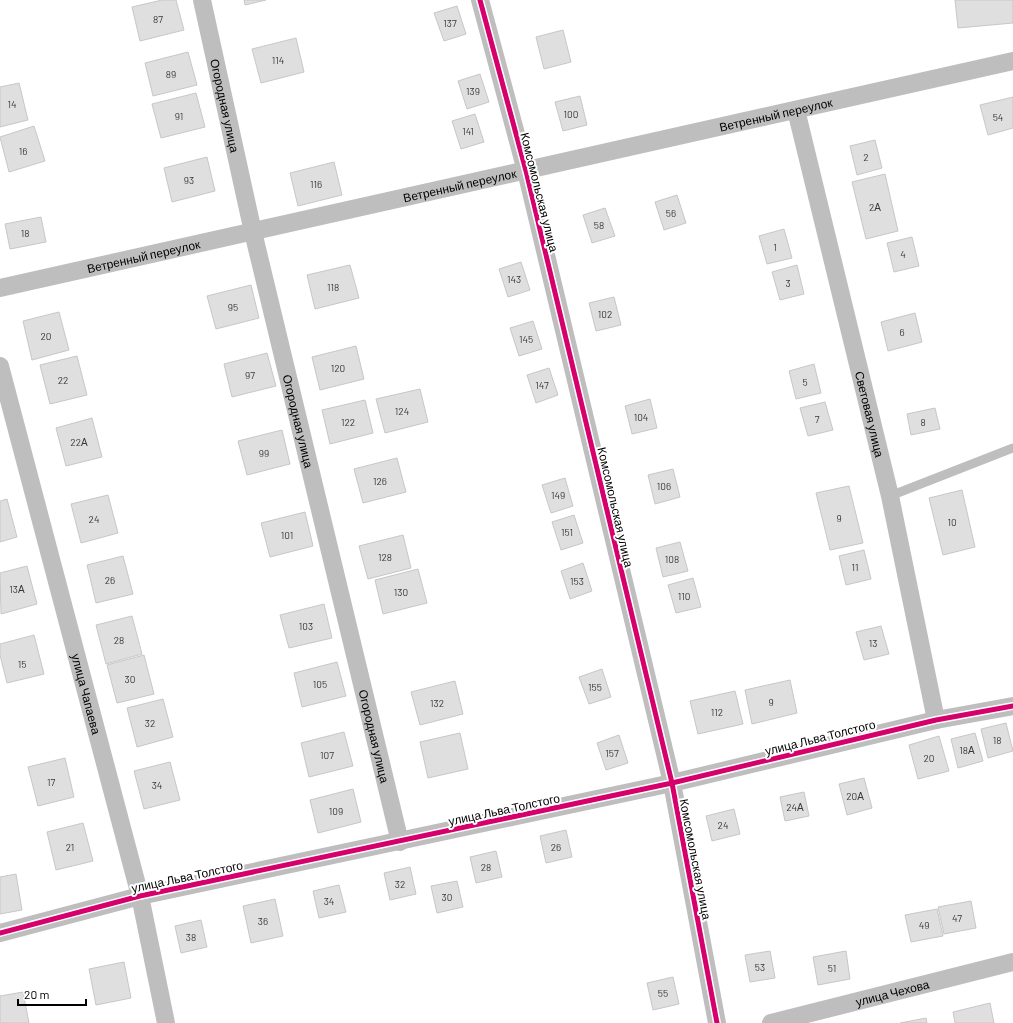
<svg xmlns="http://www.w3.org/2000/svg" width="1013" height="1023" font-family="Barlow,sans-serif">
  <rect width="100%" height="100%" fill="#fff"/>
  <path fill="#dfdfdf" stroke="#c7c7c7" d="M162,0H176L184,30L140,41L132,7Z
    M244,0H266L245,5Z
    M955,0H1013V23L958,28Z
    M457,6L466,34L444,41L434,13Z
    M563,30L571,62L544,69L536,37Z
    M296,38L304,72L261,83L252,49Z
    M188,52L197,85L153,96L145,63Z
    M480,74L489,102L467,109L458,81Z
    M19,83L28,120L0,127V87Z
    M196,93L205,127L161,138L152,104Z
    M580,96L587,125L563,131L555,102Z
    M1013,97V128L988,135L980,105Z
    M475,114L484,142L461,149L452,121Z
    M34,126L45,161L9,172L0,137Z
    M875,140L882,168L857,175L850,146Z
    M207,157L215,191L172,202L164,168Z
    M334,162L342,195L298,206L290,173Z
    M885,174L898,231L866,239L852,182Z
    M677,195L686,223L664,230L655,202Z
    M605,208L615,236L592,243L583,215Z
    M41,217L46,242L10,249L5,224Z
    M784,229L792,258L767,264L759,236Z
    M912,237L919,266L894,272L887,243Z
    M521,262L530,290L508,297L499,269Z
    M350,265L359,298L315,309L307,275Z
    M797,265L804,294L780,300L772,272Z
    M251,285L259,318L216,329L207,296Z
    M614,297L621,325L596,331L589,303Z
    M59,312L69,350L32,360L23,321Z
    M915,313L922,342L888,351L881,322Z
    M533,321L542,349L519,356L510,328Z
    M356,346L364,379L320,390L312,357Z
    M267,353L276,386L232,397L224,364Z
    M77,356L87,395L50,404L40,365Z
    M814,364L821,393L796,399L789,371Z
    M549,368L558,395L536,403L527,375Z
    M420,389L428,422L385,433L376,399Z
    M650,399L657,428L632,434L625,406Z
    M365,400L373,433L330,444L322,410Z
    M825,402L833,430L808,436L800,408Z
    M935,408L940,429L911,435L907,414Z
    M92,418L102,457L66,466L56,428Z
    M282,430L290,464L247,475L238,441Z
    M397,458L406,492L363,503L354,469Z
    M673,469L680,497L655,504L648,475Z
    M565,478L573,506L551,513L542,485Z
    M849,486L863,543L830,550L816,493Z
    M962,490L975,547L943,555L929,498Z
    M108,495L118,533L81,543L71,504Z
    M7,499L17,537L0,542V501Z
    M305,512L313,546L270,557L261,523Z
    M574,515L583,543L561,550L552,522Z
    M403,535L411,568L368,579L359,546Z
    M680,542L688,571L663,577L656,548Z
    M864,550L871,579L846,585L839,556Z
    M123,556L133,594L96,603L87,565Z
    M583,563L592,591L570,599L561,571Z
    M27,566L37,604L1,614L0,573Z
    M418,569L427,603L383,614L375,580Z
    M693,578L701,607L676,613L668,585Z
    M324,604L332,638L289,648L280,615Z
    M132,616L142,654L106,664L96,625Z
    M881,626L889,654L864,660L856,632Z
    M34,635L44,674L7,683L0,655V644Z
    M144,655L154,694L117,703L107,665Z
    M337,662L346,696L302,707L294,673Z
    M602,669L611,697L589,704L579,677Z
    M790,680L797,713L752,724L745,690Z
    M455,681L463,714L420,725L411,692Z
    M735,691L743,724L698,734L690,701Z
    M163,699L173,737L137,747L127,708Z
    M1006,723L1013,751L988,758L981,729Z
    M344,732L353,766L309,777L301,743Z
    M460,733L468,769L428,778L420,742Z
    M975,733L983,761L958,768L951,739Z
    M619,735L628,763L606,770L597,743Z
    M939,736L949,771L918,779L909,745Z
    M65,758L74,797L38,806L28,767Z
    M170,762L180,800L144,809L134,771Z
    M864,778L872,808L847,815L839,784Z
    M353,789L361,822L318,833L310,800Z
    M804,792L809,816L785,821L780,797Z
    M734,809L740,834L712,841L706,816Z
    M83,823L93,861L56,870L47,832Z
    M566,830L572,857L546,863L540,836Z
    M496,851L502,877L476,883L470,857Z
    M410,867L416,894L390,900L384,873Z
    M16,874L22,910L0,914V877Z
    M457,881L463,907L437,913L431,886Z
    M339,885L346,912L319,918L313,891Z
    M275,899L283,936L251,943L243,906Z
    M971,901L976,928L944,934L938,907Z
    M937,909L943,936L911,942L905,915Z
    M201,920L207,947L181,953L175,926Z
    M770,951L775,978L750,982L745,955Z
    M846,951L850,979L818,985L813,957Z
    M124,962L131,998L96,1005L89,969Z
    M673,977L679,1004L653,1010L647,983Z
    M23,992L29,1023H0V996Z
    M990,1003L994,1023H955L953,1012Z
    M926,1018L927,1023H900Z"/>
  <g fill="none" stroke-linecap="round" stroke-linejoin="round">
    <path stroke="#bebebe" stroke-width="9" d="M890,496L1013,448"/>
    <g stroke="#bebebe" stroke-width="18">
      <path id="s1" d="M202,0L253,232L400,842"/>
      <path d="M480,0L526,171L672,783L717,1023"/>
      <path id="s2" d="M796,110L890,496L936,720"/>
      <path id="s3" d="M0,288L1013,61"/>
      <path id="s4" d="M0,366L140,896L166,1023"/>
      <path d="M0,933L140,896L672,783L936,720L1013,706"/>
      <path id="s5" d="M771,1023L1013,962"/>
    </g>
    <g stroke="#fff" stroke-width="8">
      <path id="cycleway" d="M480,0L526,171L672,783L717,1023
        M0,933L140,896L672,783L936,720L1013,706"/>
    </g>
    <use href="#cycleway" stroke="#d6006c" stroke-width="5"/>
  </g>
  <g text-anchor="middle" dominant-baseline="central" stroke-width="4" stroke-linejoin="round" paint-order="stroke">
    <g font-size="10" fill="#383838">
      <text x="158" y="19">87</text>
      <text x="450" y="23">137</text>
      <text x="278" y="60">114</text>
      <text x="171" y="74">89</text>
      <text x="473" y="91">139</text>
      <text x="12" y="104">14</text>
      <text x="571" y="114">100</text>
      <text x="179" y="116">91</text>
      <text x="998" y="117">54</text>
      <text x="468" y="131">141</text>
      <text x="23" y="151">16</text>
      <text x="866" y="157">2</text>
      <text x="189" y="180">93</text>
      <text x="316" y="184">116</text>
      <text x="875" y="207">2А</text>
      <text x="671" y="213">56</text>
      <text x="599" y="225">58</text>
      <text x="25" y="233">18</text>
      <text x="775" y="247">1</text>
      <text x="903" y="254">4</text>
      <text x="514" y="279">143</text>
      <text x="788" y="283">3</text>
      <text x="333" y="287">118</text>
      <text x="233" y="307">95</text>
      <text x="605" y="314">102</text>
      <text x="902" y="332">6</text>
      <text x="46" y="336">20</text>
      <text x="526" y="339">145</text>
      <text x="338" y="368">120</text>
      <text x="250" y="375">97</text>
      <text x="63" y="380">22</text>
      <text x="805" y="382">5</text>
      <text x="542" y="385">147</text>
      <text x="402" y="411">124</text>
      <text x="641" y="417">104</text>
      <text x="817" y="419">7</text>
      <text x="348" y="422">122</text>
      <text x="923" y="422">8</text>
      <text x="79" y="442">22А</text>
      <text x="264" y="453">99</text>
      <text x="380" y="481">126</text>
      <text x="664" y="486">106</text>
      <text x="558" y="495">149</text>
      <text x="839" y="518">9</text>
      <text x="94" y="519">24</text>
      <text x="952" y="522">10</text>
      <text x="567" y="532">151</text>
      <text x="287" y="535">101</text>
      <text x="385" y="557">128</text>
      <text x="672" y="559">108</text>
      <text x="855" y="567">11</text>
      <text x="110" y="580">26</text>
      <text x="577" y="581">153</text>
      <text x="17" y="589">13А</text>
      <text x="401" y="592">130</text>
      <text x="684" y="596">110</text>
      <text x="306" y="626">103</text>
      <text x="119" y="640">28</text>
      <text x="873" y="643">13</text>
      <text x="22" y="664">15</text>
      <text x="130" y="679">30</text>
      <text x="320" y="684">105</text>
      <text x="595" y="687">155</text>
      <text x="771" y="702">9</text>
      <text x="437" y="703">132</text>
      <text x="717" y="712">112</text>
      <text x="150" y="723">32</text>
      <text x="997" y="740">18</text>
      <text x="967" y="750">18А</text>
      <text x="612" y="753">157</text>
      <text x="327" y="755">107</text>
      <text x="929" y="758">20</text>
      <text x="51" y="782">17</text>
      <text x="157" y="785">34</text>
      <text x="855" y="796">20А</text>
      <text x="795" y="807">24А</text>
      <text x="336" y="811">109</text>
      <text x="723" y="825">24</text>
      <text x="70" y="847">21</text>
      <text x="556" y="847">26</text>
      <text x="486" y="867">28</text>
      <text x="400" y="884">32</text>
      <text x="447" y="897">30</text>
      <text x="329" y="901">34</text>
      <text x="957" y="918">47</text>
      <text x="263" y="921">36</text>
      <text x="924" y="925">49</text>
      <text x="191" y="937">38</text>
      <text x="760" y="967">53</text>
      <text x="832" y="968">51</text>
      <text x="663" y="993">55</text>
    </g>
    <g font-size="12" fill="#000" stroke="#fff">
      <text stroke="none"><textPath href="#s1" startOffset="108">Огородная улица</textPath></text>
      <text stroke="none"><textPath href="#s3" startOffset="795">Ветренный переулок</textPath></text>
      <text stroke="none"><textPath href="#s3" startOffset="471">Ветренный переулок</textPath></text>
      <text transform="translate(540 192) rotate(76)">Комсомольская улица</text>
      <text stroke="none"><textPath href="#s3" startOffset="147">Ветренный переулок</textPath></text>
      <text stroke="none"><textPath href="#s2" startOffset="313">Световая улица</textPath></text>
      <text stroke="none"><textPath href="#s1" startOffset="432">Огородная улица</textPath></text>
      <text transform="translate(616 507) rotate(77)">Комсомольская улица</text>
      <text stroke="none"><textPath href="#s4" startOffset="339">улица Чапаева</textPath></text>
      <text stroke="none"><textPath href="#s1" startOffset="756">Огородная улица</textPath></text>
      <text transform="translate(820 737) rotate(-14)">улица Льва Толстого</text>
      <text transform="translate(504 809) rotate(-12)">улица Льва Толстого</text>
      <text transform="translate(696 859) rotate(79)">Комсомольская улица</text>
      <text transform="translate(187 876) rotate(-12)">улица Льва Толстого</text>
      <text stroke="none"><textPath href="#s5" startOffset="125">улица Чехова</textPath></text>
    </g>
  </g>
  <path d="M18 999v6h68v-6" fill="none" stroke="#000000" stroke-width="2"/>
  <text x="24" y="999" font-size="12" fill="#000000" stroke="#ffffff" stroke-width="3" paint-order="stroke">20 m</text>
</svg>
